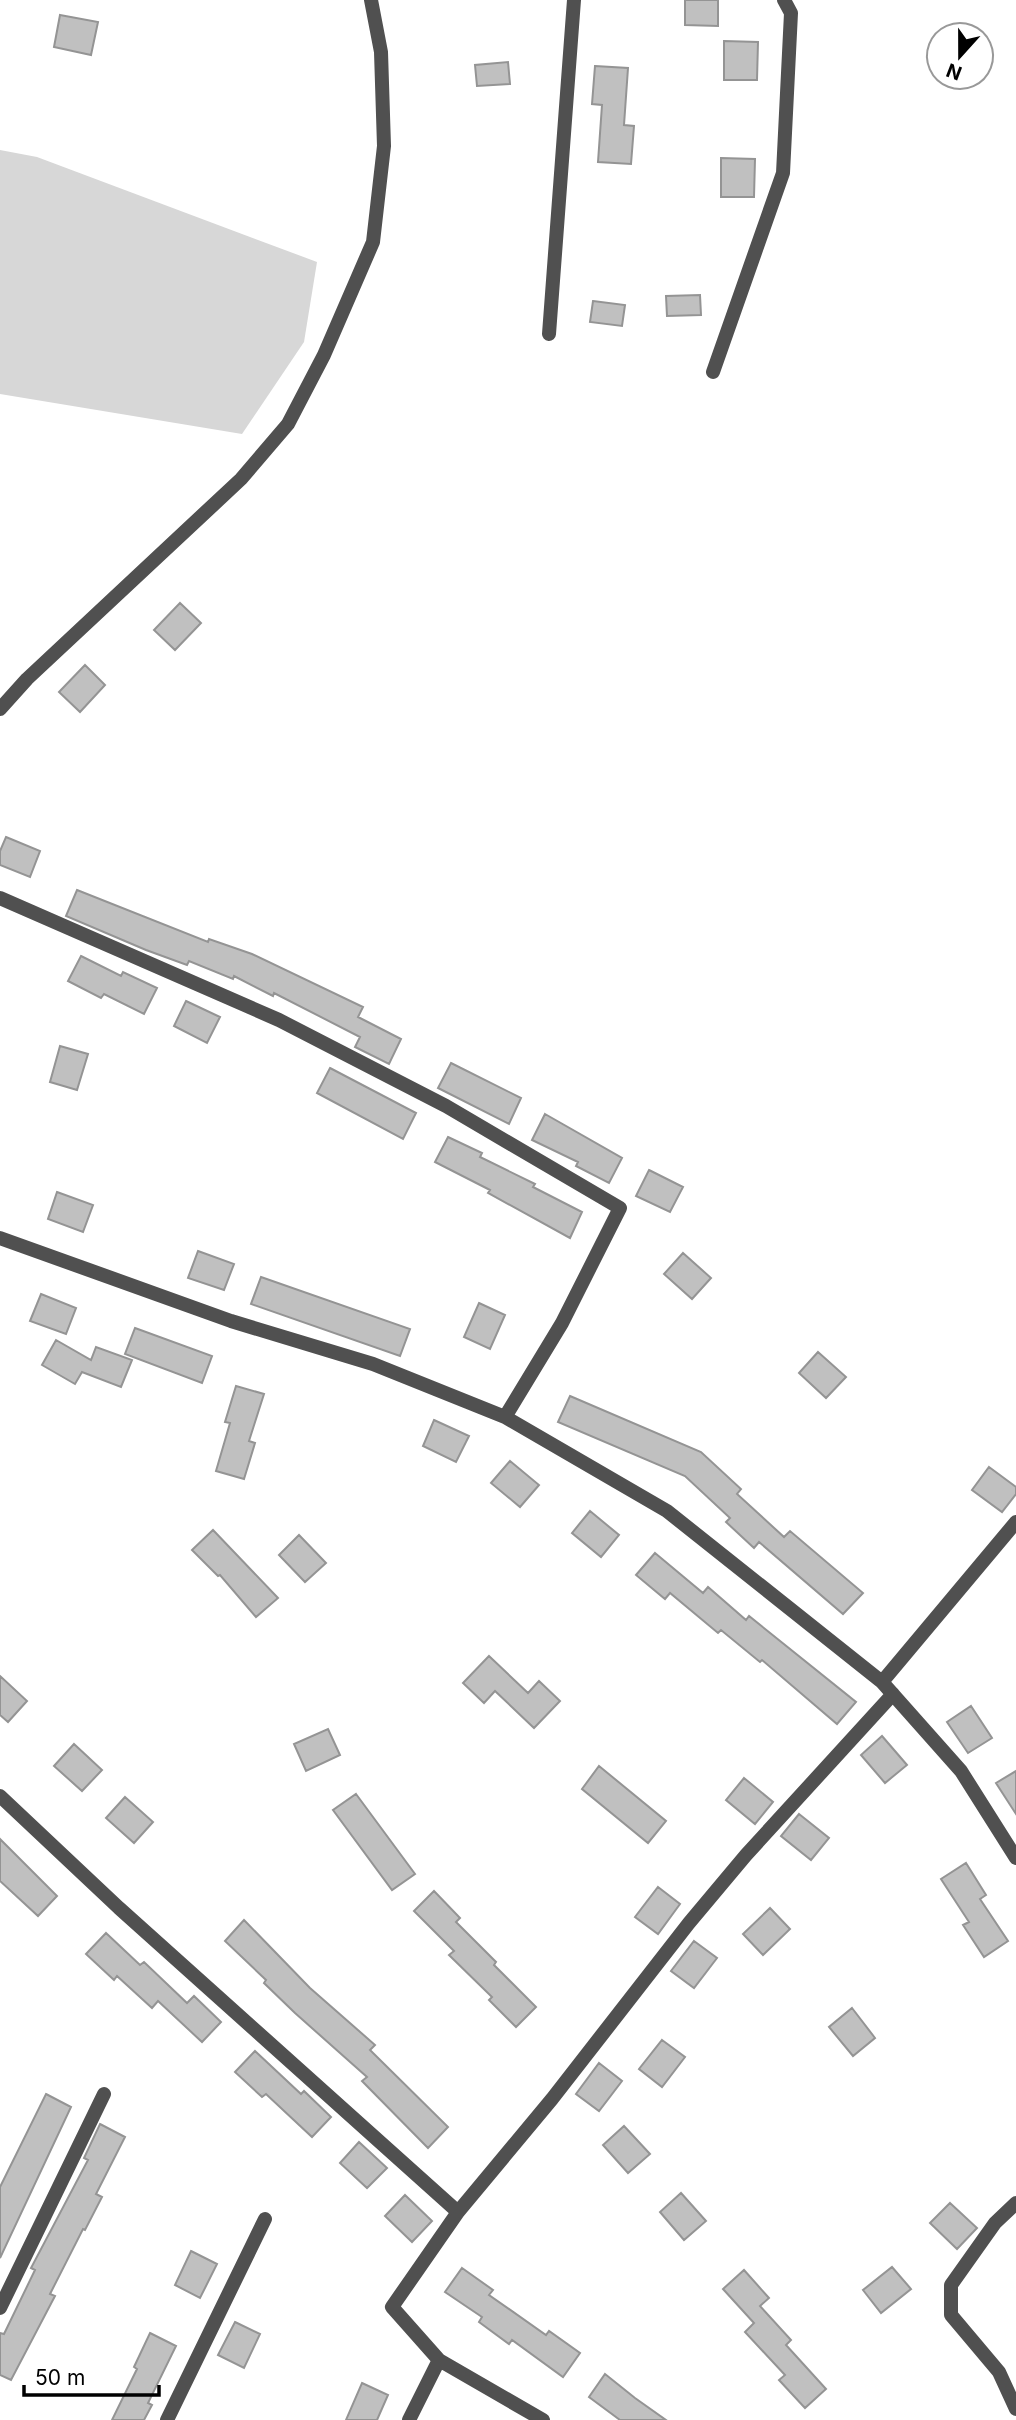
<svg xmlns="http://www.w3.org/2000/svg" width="1016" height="2420" font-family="Inter,sans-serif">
  <rect width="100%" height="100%" fill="#fff"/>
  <path fill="#d7d7d7" d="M0,150L37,157L317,262L304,342L242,434L0,394Z"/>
  <path fill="#c0c0c0" stroke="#949494" stroke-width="2" d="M685,0H718V26L685,25Z
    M60,15L98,22L91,55L54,47Z
    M724,41L758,42L757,80H724Z
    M508,62L510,84L477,86L475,65Z
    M595,66L628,68L624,125L634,126L631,164L598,162L602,105L592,104Z
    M721,158L755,159L754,197H721Z
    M700,295L701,315L667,316L666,296Z
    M593,301L625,305L622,326L590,322Z
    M180,603L201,623L175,650L154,630Z
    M85,665L105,685L80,712L59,692Z
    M6,837L40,851L30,877L0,865V851Z
    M77,890L208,942L209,939L252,954L363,1007L358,1017L401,1039L389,1064L355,1047L360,1037L274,993L273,996L234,976L233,979L189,961L187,965L146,950L66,916Z
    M81,956L121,976L123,972L157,988L144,1014L104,994L101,998L68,981Z
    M186,1001L220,1017L207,1043L174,1026Z
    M60,1046L88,1054L77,1090L50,1082Z
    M451,1063L521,1098L509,1124L438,1088Z
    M330,1068L416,1113L403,1139L317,1093Z
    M545,1114L622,1158L609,1183L576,1166L578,1162L532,1140Z
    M448,1137L482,1153L480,1157L535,1184L533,1187L582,1212L570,1238L488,1193L490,1190L435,1162Z
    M649,1170L683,1187L670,1212L636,1196Z
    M57,1192L93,1205L83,1232L48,1219Z
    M198,1251L234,1264L224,1290L188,1278Z
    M683,1253L711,1278L692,1299L664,1274Z
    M261,1277L410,1329L400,1356L251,1304Z
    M41,1294L76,1308L66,1334L30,1321Z
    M479,1303L505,1315L490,1349L464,1337Z
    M135,1328L212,1356L202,1383L125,1354Z
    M56,1340L91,1360L96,1347L132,1360L121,1387L82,1372L75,1384L42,1365Z
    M818,1352L846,1377L826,1398L799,1373Z
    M236,1386L264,1394L249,1441L255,1443L244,1479L216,1471L230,1423L225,1422Z
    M570,1396L701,1452L741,1489L737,1494L784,1537L790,1531L863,1593L843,1614L759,1542L754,1548L726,1522L730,1518L685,1476L558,1422Z
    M434,1420L469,1436L456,1462L423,1446Z
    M510,1461L539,1485L520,1507L491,1483Z
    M989,1467L1016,1487V1494L1002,1512L972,1490Z
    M590,1511L619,1535L601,1557L572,1533Z
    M213,1530L278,1598L256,1617L220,1575L218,1576L192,1550Z
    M299,1535L326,1563L305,1582L279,1555Z
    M655,1553L703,1593L708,1587L746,1620L749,1616L856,1702L837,1724L762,1660L760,1662L721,1630L718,1633L670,1593L665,1599L636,1575Z
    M489,1656L528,1693L539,1681L560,1701L534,1728L495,1691L484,1703L463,1683Z
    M0,1676L27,1701L8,1722L0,1715Z
    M971,1706L992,1738L968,1753L947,1722Z
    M328,1729L340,1755L306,1771L294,1744Z
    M882,1736L907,1765L885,1783L861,1755Z
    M74,1744L102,1770L82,1791L54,1766Z
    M599,1766L666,1821L648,1843L582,1789Z
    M1016,1771V1814L996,1783Z
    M744,1778L773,1802L755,1824L726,1800Z
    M356,1794L415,1874L392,1890L333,1810Z
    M125,1797L153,1822L134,1843L106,1818Z
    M799,1814L829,1838L811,1860L781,1836Z
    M0,1839L57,1896L38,1916L0,1881Z
    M966,1863L986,1895L980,1899L1008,1941L984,1957L963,1925L969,1922L941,1879Z
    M658,1887L680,1904L658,1934L635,1917Z
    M434,1891L460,1918L456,1922L496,1962L494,1965L536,2007L516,2027L489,2000L492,1997L449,1955L454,1951L414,1911Z
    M770,1908L790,1929L763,1955L743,1934Z
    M244,1920L310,1988L375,2045L370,2050L448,2127L428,2148L362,2081L367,2077L295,2013L264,1983L266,1980L225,1941Z
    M106,1933L140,1965L144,1962L187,2003L194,1996L221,2022L202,2042L158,2001L152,2008L117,1976L114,1980L86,1954Z
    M694,1941L717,1958L694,1988L671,1971Z
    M852,2008L875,2038L853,2056L829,2027Z
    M662,2040L685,2057L662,2087L639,2069Z
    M255,2051L301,2094L304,2091L331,2117L312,2137L266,2094L262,2097L235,2072Z
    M599,2063L622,2081L599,2111L576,2094Z
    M46,2094L71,2107L0,2258V2187Z
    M100,2124L125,2137L96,2194L102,2197L85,2230L83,2229L50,2294L55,2296L11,2380L0,2375V2333L4,2334L35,2270L31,2268L88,2160L84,2158Z
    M624,2126L650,2154L628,2173L603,2145Z
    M359,2142L387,2168L367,2188L340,2163Z
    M681,2193L706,2221L684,2240L660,2212Z
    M405,2195L432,2221L412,2242L385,2216Z
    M950,2203L977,2228L957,2249L930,2223Z
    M191,2251L217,2264L200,2298L175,2285Z
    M892,2267L911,2289L881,2313L863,2290Z
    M462,2268L493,2290L489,2295L546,2335L549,2331L580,2353L563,2377L512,2340L509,2344L479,2322L482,2317L445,2292Z
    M744,2270L769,2298L760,2306L791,2340L786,2345L826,2389L805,2408L779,2380L785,2375L745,2332L754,2323L723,2289Z
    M235,2322L260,2334L244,2368L218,2355Z
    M150,2333L176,2346L148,2403L152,2405L144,2420H112L137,2369L134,2367Z
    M605,2374L635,2398L666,2420H620L589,2397Z
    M362,2383L388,2395L377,2420H346Z"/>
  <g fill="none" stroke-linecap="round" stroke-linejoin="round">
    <path stroke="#505050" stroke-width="14" d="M549,334L574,0
      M713,372L783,173L791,13L784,0
      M0,898L279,1020L446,1106L620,1208L562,1323L505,1417
      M0,1238L231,1321L373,1364L505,1417L667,1511L882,1682L961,1771L1016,1858
      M882,1682L1016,1522
      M0,1796L119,1908L458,2212
      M1016,2203L995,2223L951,2285V2315L999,2372L1016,2409
      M0,2308L104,2094
      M167,2420L265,2219
      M409,2420L439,2360
      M543,2420L439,2360L392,2307L458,2212L552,2099L689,1923L746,1855L893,1694"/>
    <path stroke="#505050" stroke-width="14" d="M0,709L27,679L241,479L288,424L324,355L373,242L384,146L381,52L371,0"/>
  </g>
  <g transform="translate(960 56) rotate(201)"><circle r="33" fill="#ffffff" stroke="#999999" stroke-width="2"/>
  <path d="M0-5L12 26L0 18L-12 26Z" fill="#000000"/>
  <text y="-10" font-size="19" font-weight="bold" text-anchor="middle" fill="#000000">N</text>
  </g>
  <path d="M24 2385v10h135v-10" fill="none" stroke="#000000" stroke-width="3.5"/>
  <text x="35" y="2385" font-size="21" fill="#000000" stroke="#ffffff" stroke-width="5" paint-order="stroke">50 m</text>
</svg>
